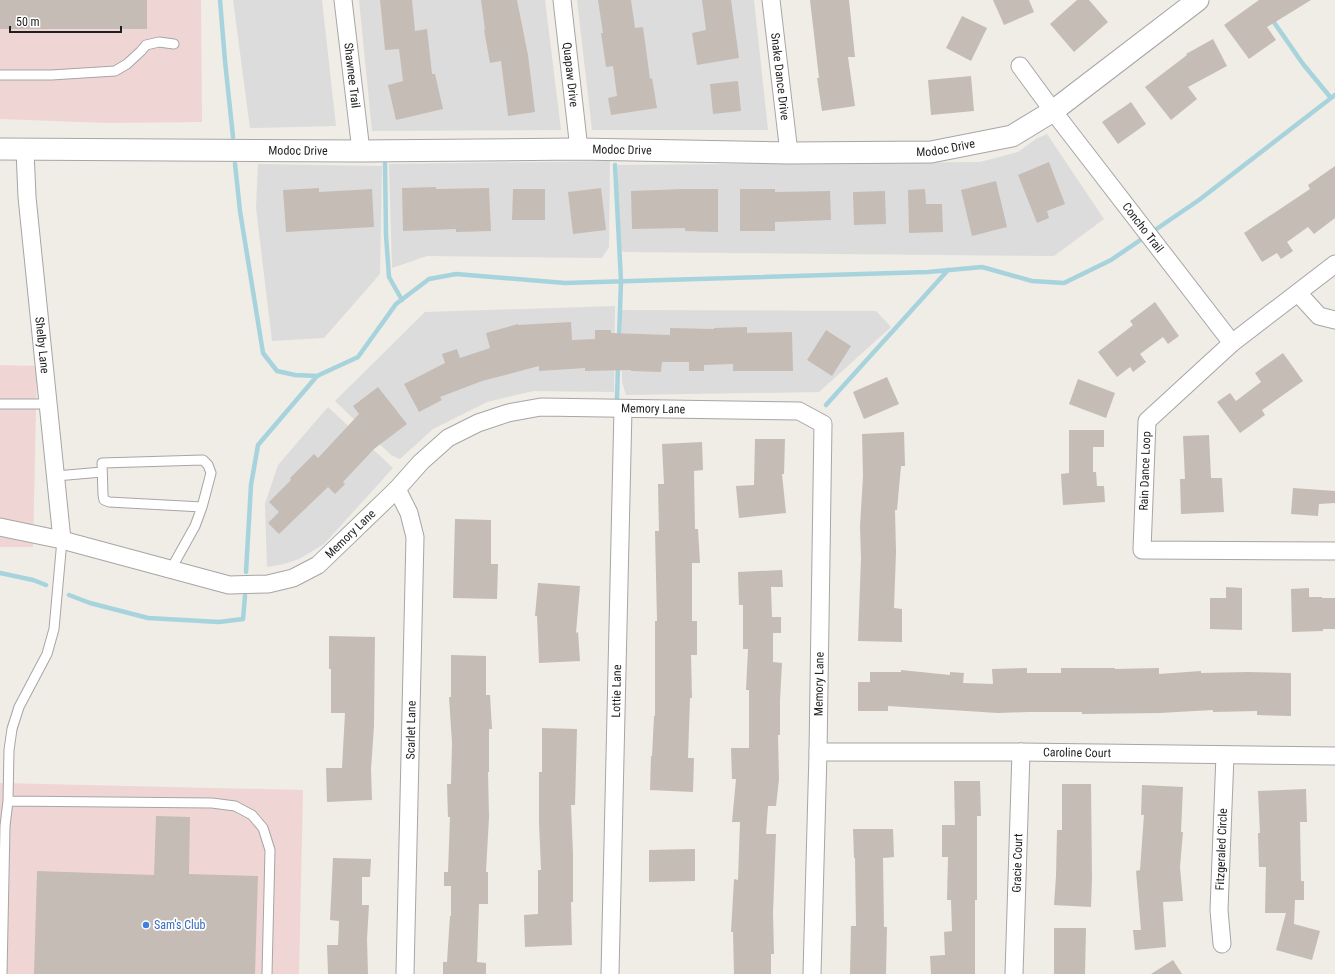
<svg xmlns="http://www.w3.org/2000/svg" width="1335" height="974" font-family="'Roboto Condensed',sans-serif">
  <rect width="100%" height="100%" fill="#f0ece6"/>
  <path fill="#dddcdc" d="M233,0H322L336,126L250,128Z
    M359,0H545L561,130L372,131Z
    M577,0H754L768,130H592Z
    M1047,134L1104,219L1054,256L624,252L618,248V165L980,162L1018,152L1036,139Z
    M610,161L609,247L602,258L427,256L392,268L389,164Z
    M258,164L382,166L380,274L324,338L272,341L256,208Z
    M615,306L614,392L533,391L487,402L433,429L400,459L391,455L335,401L425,312Z
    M622,310L876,311L891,327L819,392L626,395L622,382Z
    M328,407L393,468L324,544L299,559L284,564L267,567L265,504L278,465Z"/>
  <path fill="#f0d5d5" d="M0,0H201L202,122L107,123L0,119Z
    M0,365L37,366L33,547H0Z
    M0,783L303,790L299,974H0Z"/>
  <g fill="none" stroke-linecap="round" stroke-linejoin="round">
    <path stroke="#a7d3dd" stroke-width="4.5" d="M220,0L225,61L233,137
      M1271,18L1303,64L1331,98
      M235,164L240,211L263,353L277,371L295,375L317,376
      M385,164L386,235L389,277L402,300
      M615,165L621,281L619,339
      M617,399L618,365
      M826,405L948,270
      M246,572L251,485L258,445L317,376L358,357L396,304L429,279L456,274L565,283L928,272L982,267L1032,281L1064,283L1111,260L1199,200L1335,95
      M0,573L33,580L46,585
      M69,595L90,603L148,618L219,622L243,619L245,596"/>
  </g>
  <path fill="#c5bcb5" d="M0,0H147V29H0Z
    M380,0H412L415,31L427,29L432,74H435L443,109L396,120L388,85L403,81L399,49L385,50Z
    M481,0H517L528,55L535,112L508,116L501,61L490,63L484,30H485Z
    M598,0H631L635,28L643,27L650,79L652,78L657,108L611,115L608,98L617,96L613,66L606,67L601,33H603Z
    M702,0H731L739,58L697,65L692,33L706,30Z
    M810,0H849L855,57H848L855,106L822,111L817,78H819Z
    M993,0H1029L1034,12L1004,25Z
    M1077,0H1089L1108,22L1074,52L1050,24Z
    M1259,0H1311L1267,27L1276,40L1249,59L1224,25Z
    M962,16L987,28L971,61L946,48Z
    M1213,39L1227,66L1188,87L1197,99L1171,120L1145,87L1187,55L1186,54Z
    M971,76L974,111L931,115L928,80Z
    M738,81L741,111L713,114L710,84Z
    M1131,102L1146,124L1118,144L1102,122Z
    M1049,162L1065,204L1047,211L1049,218L1037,223L1018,175Z
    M1335,166V218L1314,234L1308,227L1287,242L1293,251L1281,259L1277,253L1262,262L1244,233L1310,189L1308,185Z
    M996,181L1007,227L972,236L961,190Z
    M436,187V189L489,188L491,231L456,232V229L403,231L402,188Z
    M319,188V192L372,189L374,227L286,232L283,190Z
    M601,188L606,230L573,234L568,192Z
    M513,189H545V220H512Z
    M683,189H718V232L685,231V228L632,229L631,191Z
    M740,189H775V192L830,191L831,220L775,222V231H740Z
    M925,189L926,204H942L943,232L909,233L908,190Z
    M885,191L886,224L854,225L853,192Z
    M1155,302L1179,336L1168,344L1163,337L1140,354L1146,362L1133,372L1130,367L1117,377L1098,352L1133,325L1130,321Z
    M571,322L572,340L595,339V330H611V333L670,335V328L714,329V328L747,327V333L792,332L793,371H733V364L704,365V371H689V362H662L661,372L631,371V370L585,371V368L539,371V366L482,381L440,397L442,400L419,412L404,384L445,363L442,354L457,349L460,358L490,348L486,333L518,324V325Z
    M826,330L851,346L832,376L807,360Z
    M1283,353L1303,381L1262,410L1265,415L1240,433L1217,402L1230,393L1236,401L1261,382L1255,373Z
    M887,377L899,404L864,419L853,392Z
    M1078,379L1115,393L1106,418L1069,404Z
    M378,387L407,424L374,449L343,482L345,484L335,494L328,487L279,534L268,523L279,512L269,502L291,480L290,478L314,454L318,458L359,414L353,406Z
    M1069,430H1104V447H1093V472H1096L1097,486H1104L1105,502L1063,505L1061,474L1069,473Z
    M904,432L905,466H901L897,510H895L896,552L894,608L902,609V642L858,641L861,558L860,526L863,476L862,434Z
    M1209,435L1211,478H1222L1224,512L1181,514L1180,479H1185L1183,436Z
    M755,439H785L784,474H782L786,513L739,518L736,486L754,485Z
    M702,442L703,470L694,471L695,529H698L700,563H692V621H697V655H691L692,698H690L688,758H694L693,792L650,790L651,756H652L654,716H655V621H657L655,531H659L658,484H664L662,444Z
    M1293,488L1335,491V503L1319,504L1318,516L1291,514Z
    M455,519L491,520V564H498L497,599L453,598Z
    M782,570L783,587H771L772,617H781V633H773V662L782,663L780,700V735H778L779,779L776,806H768L766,834H776L773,913L774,954H771V974H734L733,932H731L734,879L738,880L740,822H732L736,779H732L731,748H749V690H746L748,649H743V605H739L738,572Z
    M538,583L580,586L576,633L578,632L580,661L539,663L537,616H535Z
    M1226,587L1242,588V630L1210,629V598H1226Z
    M1309,588V597H1322V598H1335V629H1323V631L1292,632L1291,589Z
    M329,636L375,637L374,726L371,769L372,800L327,802L326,768H342L345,713H331V669H329Z
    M451,655L486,656V695H490L492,729H489V772H488L489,817L486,872H488V904H479L477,962L486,963V974H443V962H447L450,916H451V886H444V872H448L450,817H448L447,784H451L452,743L449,697H451Z
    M1027,668V673H1061V668H1115V669L1159,668V674L1201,671V673L1247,672L1291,673V716L1257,715V711L1213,712V710L1159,713L1082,714V712H1028L998,713L888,706V711H858V682H870V672H901V670L950,675V672L964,673L963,683L993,684L992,669Z
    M542,728L577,729L575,805H571L573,854V902H571L572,945L525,947L524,915L538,914V870H541L539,822V772H542Z
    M954,781H980L981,816H977V900H975V974H931L930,956L945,955L944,932L952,931L951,900H947L948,857H942V825H955Z
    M1062,784H1091L1092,878L1091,907L1054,905L1056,876L1057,830H1062Z
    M1142,785L1183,787L1181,832H1183L1180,867L1183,901L1163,902L1166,947L1135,950L1133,930H1141L1136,871L1140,870L1144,815H1141Z
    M1306,789L1307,822H1300L1301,881H1304V900H1295L1294,924L1320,931L1312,960L1276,950L1286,913H1265L1266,867H1259L1258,833H1260L1258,791Z
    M156,816L190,817L189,874L258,876L255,974H34L37,871L154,875Z
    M853,829H893L894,857L883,858L884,927H887L886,974H850L851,926H856L855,858H854Z
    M695,849V881L649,882V850Z
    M333,858L371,859L370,877H362V905H369L367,939L368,974H328L327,945H338L339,921L330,920Z
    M1054,928H1086L1085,974H1054Z
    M1173,960L1182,974H1151Z"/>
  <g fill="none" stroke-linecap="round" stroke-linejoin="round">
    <g stroke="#a6a6a6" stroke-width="11">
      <path id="service" d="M0,75H51L115,71L127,64L141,51L146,45L159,42L174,44
        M0,404H48
        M56,476L102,472
        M171,569L195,526L202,507L211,473L208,465L203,460L102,463L103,495L104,500L109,502L202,507
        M8,801L212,803L235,806L252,815L263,828L270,850L267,974
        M2,974L5,826L8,801L9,750L12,729L19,707L47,654L54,629L62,540"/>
    </g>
    <g stroke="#a6a6a6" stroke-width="19">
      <g id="minor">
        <path id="s1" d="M343,0L361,151"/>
        <path id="s2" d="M562,0L579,149"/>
        <path id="s3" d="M771,0L789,153"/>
        <path id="s4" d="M1020,66L1053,111L1232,343"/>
        <path id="s5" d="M25,150L27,197L62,540"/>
        <path d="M1335,264L1232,343L1147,421L1142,550L1335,551"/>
        <path d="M1298,293L1319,316L1335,320"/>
        <path d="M397,489L409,513L415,537L405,974"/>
        <path id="s6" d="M0,527L62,540L229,585L268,584L293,578L318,565L397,489L421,462L448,438L478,423L508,413L541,407L799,411L823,424L818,752L812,974"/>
        <path id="s7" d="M818,752H1021L1335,756"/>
        <path id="s8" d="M1222,944L1219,910L1225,755"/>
        <path id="s9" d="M610,974L623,409"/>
        <path id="s10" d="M1014,974L1021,752"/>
      </g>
    </g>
    <g stroke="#a6a6a6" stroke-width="23">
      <g id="tertiary">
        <path id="s11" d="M0,149L361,151L579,149L789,153L931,152L1012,136L1053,111L1198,0"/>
      </g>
    </g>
    <use href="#service" stroke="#fff" stroke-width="9"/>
    <use href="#minor" stroke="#fff" stroke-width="17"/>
    <use href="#tertiary" stroke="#fff" stroke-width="21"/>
  </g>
  <circle fill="#3f7fe0" stroke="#fff" stroke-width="1.5" cx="146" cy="925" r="4"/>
  <g text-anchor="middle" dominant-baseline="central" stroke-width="3.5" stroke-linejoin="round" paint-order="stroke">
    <g font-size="12" fill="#1f1f1f" stroke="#fff">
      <text stroke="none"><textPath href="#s1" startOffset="76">Shawnee Trail</textPath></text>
      <text stroke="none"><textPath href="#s2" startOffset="75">Quapaw Drive</textPath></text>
      <text stroke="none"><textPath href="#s3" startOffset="77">Snake Dance Drive</textPath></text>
      <text stroke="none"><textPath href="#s11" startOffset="946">Modoc Drive</textPath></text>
      <text stroke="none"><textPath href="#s11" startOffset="622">Modoc Drive</textPath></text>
      <text stroke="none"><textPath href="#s11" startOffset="298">Modoc Drive</textPath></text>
      <text stroke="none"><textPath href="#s4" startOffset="203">Concho Trail</textPath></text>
      <text stroke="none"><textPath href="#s5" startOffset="196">Shelby Lane</textPath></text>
      <text stroke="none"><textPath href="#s6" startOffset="722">Memory Lane</textPath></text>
      <text transform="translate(1145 471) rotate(-88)">Rain Dance Loop</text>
      <text stroke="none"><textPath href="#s6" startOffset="374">Memory Lane</textPath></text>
      <text transform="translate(819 684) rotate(-89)">Memory Lane</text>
      <text stroke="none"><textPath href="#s9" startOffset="283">Lottie Lane</textPath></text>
      <text transform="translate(411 730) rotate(-89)">Scarlet Lane</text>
      <text stroke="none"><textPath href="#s7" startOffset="259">Caroline Court</textPath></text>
      <text stroke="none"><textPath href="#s8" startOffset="95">Fitzgeraled Circle</textPath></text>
      <text stroke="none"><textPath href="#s10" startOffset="111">Gracie Court</textPath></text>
    </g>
    <g font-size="12" fill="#366cbe" stroke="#fff" text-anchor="start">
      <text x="154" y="925">Sam's Club</text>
    </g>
  </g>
  <path d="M10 26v6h111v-6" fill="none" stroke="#1f1f1f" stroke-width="2"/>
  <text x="16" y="26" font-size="12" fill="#1f1f1f" stroke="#ffffff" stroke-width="3" paint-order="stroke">50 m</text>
</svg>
